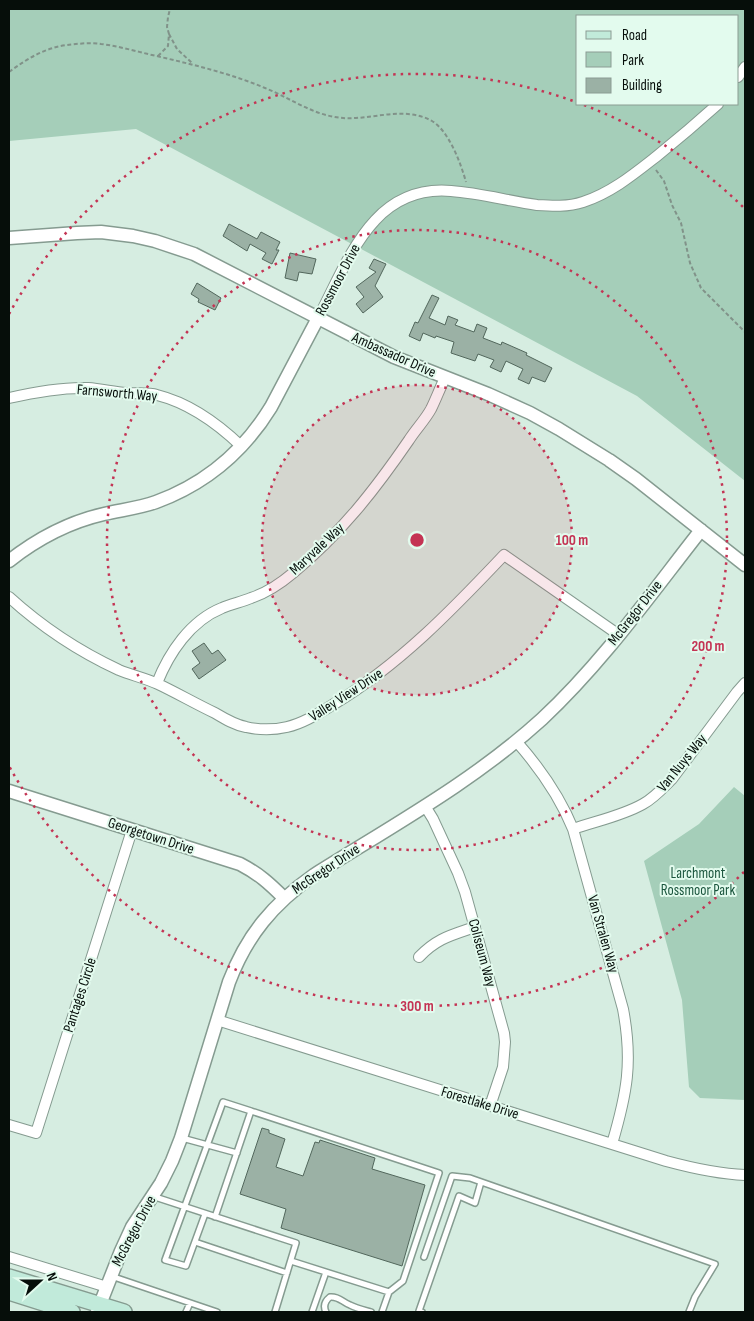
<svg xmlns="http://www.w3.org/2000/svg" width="754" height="1321" font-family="'Sofia Sans Condensed',sans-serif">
  <rect width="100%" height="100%" fill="#d6ede1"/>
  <path fill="#a5ceb9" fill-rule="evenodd" d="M9,9H745V481L637,396L136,129L9,141ZM578,16H738V104H578Z
    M734,787L745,796V1100L700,1098L689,1087L682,1000L644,861L699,824Z"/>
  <path fill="#9bb1a5" stroke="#52675c" d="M229,224L257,239L261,232L280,242L276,250H279L272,264L262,259L266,253L250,244L247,251L223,236Z
    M290,253L316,259L312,274L299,272L297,281L285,278Z
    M374,259L386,264L375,286L383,297L363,313L356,304L364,297L356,287L376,272L369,268Z
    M197,283L221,298L215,310L198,302L199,299L191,294Z
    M432,295L439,298L429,318L445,325L448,316L458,320L455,325L474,332L477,324L487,328L483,338L501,345L502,342L527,353L526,355L552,368L545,382L532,377L529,384L518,379L523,369L506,361L501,372L490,367L494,360L478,354L475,361L451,353L454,342L436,336L435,338L423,333L420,341L409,336L415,322L418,323Z
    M204,643L212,654L218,650L226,660L199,679L192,669L200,663L192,651Z
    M262,1128L269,1130V1133L285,1139L276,1167L303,1176L315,1142L319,1143L320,1140L375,1158L372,1169L425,1185L402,1266L281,1228L286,1209L240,1194Z"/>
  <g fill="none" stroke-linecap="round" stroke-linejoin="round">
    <g stroke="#859b90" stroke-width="8">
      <path id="service" d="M182,1138L237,1153
        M152,1196L296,1243L275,1312
        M205,1214L186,1266L165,1260L223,1102L251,1111
        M215,1217L251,1111L439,1173L403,1281L389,1292L382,1312
        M195,1242L287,1273
        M424,1257L452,1176L470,1178L715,1264L695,1297L689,1312
        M291,1261L389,1292
        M111,1276L217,1312
        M186,1312L190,1303
        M312,1312L326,1272
        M326,1312C323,1306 325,1301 330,1297C339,1296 342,1302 350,1305C356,1308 364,1310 371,1312
        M422,1312L419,1311L459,1196L475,1203L481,1182"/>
    </g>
    <g stroke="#859b90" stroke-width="12">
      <path id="minor" d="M738,77L745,67
        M318,318C348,262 372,184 451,191C480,193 508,201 537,205C552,206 568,207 583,202C611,193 634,174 657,156C678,139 698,122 718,104
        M9,398C35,392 61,387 88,388C101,389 114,392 126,393C136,394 147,392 157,395C189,403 218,424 241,446
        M9,597C42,627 78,651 119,670C131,675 145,678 158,684C177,693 196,704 215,713C225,719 235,725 246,727C259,730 274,730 287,727C304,723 319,713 334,704C399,665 452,610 504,555L619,635
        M157,683C169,653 190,621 222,608C231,604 241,602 251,598C266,593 280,584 293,573C341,533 374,491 409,440C416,429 425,420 431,409C436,399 440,388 445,378
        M516,741C539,767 560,797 573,829L623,1009C633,1062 627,1093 612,1144
        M425,806L433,819L458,873L465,892L504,1033L505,1042L503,1067L490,1106
        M573,829C596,821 622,816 643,804C654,798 663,788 672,779L737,692L745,683
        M419,957C437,938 452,935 475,927
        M217,1020L666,1161C692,1168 718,1174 745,1175
        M9,1125L36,1133L132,830
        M9,1257L107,1287"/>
    </g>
    <g stroke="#859b90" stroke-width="15">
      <path id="tertiary" d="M9,238L77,233L101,232L133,236L155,241L194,254L394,357L488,394L530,413L559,429L609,460L636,479L745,565
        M9,561C37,539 69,522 104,514C121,510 139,508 156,502C205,484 244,451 271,407L318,318
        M9,791L240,864C259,874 269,883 284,898
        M97,1312L121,1251L132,1227L161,1183L172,1161L181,1138L229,982C247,935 273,904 314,875C392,826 474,781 542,719C602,663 650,595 701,530"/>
    </g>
    <g stroke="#859b90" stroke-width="18">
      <path id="secondary" d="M9,1277L124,1312
        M9,1292L72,1312"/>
    </g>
    <path stroke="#819289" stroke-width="2" stroke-dasharray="4 2.5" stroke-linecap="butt" d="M169,34L177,49L192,63
      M158,56L168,46L169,34L167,27L168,17L170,9
      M9,72C27,59 44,48 67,45C77,44 90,42 101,44C118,46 135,51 152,55C191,64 229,73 265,88C288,97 310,113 335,117C366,123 402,104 432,121C449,131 461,164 466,182
      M656,170L664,181L672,205L681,223L690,263L701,288L745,332"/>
    <use href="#service" stroke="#fff" stroke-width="5"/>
    <use href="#minor" stroke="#fff" stroke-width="10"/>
    <use href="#tertiary" stroke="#fff" stroke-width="12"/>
    <use href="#secondary" stroke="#c1eada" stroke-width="15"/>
  </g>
  <circle cx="417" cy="540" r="155" fill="#c43454" fill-opacity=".12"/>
  <g fill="none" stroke="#c43454" stroke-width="2.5" stroke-dasharray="2.5 5">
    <circle cx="417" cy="540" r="155"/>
    <circle cx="417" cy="540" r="310"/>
    <path d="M744 872A466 466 0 0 1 9 766M9 314A466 466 0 0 1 576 102M584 105A466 466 0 0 1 744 208"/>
  </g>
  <g text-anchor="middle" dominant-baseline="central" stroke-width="4" stroke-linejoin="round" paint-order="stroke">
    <g font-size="15" fill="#060e0a" stroke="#e3fbee">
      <text transform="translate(338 280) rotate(-62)">Rossmoor Drive</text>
      <text transform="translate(394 355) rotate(24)">Ambassador Drive</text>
      <text transform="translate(117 393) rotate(5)">Farnsworth Way</text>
      <text transform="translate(317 549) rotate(-43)">Maryvale Way</text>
      <text transform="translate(635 613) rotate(-52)">McGregor Drive</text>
      <text transform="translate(346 695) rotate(-33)">Valley View Drive</text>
      <text transform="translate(682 763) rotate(-51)">Van Nuys Way</text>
      <text transform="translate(151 836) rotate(18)">Georgetown Drive</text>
      <text transform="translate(326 869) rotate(-34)">McGregor Drive</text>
      <text transform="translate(603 934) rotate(74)">Van Stralen Way</text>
      <text transform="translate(482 953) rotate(75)">Coliseum Way</text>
      <text transform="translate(80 995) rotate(-72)">Pantages Circle</text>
      <text transform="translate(480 1103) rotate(17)">Forestlake Drive</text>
      <text transform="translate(134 1231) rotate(-62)">McGregor Drive</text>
    </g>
    <g font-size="15" fill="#1a553d" stroke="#e3fbee">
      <text x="698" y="873">Larchmont<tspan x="698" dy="17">Rossmoor Park</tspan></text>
    </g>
  </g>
  <circle cx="417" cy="540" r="8" fill="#c43454" stroke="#e3fbee" stroke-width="2.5"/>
  <g font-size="15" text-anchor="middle" font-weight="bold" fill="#c43454" stroke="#e3fbee" stroke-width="4" stroke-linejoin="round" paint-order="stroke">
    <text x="572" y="545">100 m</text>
    <text x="708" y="651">200 m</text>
    <text x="417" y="1011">300 m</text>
  </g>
  <rect width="754" height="1321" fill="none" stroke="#060e0a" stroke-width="20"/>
  <rect x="576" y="15" width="162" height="90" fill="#e3fbee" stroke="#8b9c93"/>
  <rect x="586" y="31" width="25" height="8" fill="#c1eada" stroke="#8b9c93"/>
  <text x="622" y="40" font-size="15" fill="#060e0a">Road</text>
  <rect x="586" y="52" width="25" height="15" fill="#a5ceb9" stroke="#8b9c93"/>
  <text x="622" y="65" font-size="15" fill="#060e0a">Park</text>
  <rect x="586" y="78" width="25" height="15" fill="#9bb1a5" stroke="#8b9c93"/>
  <text x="622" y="90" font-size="15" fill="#060e0a">Building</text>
  <g transform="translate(40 1281) rotate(69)" stroke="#e3fbee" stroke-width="4" paint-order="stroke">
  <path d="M0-4L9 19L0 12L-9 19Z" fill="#060e0a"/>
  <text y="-8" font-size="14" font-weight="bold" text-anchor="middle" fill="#060e0a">N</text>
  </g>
</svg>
